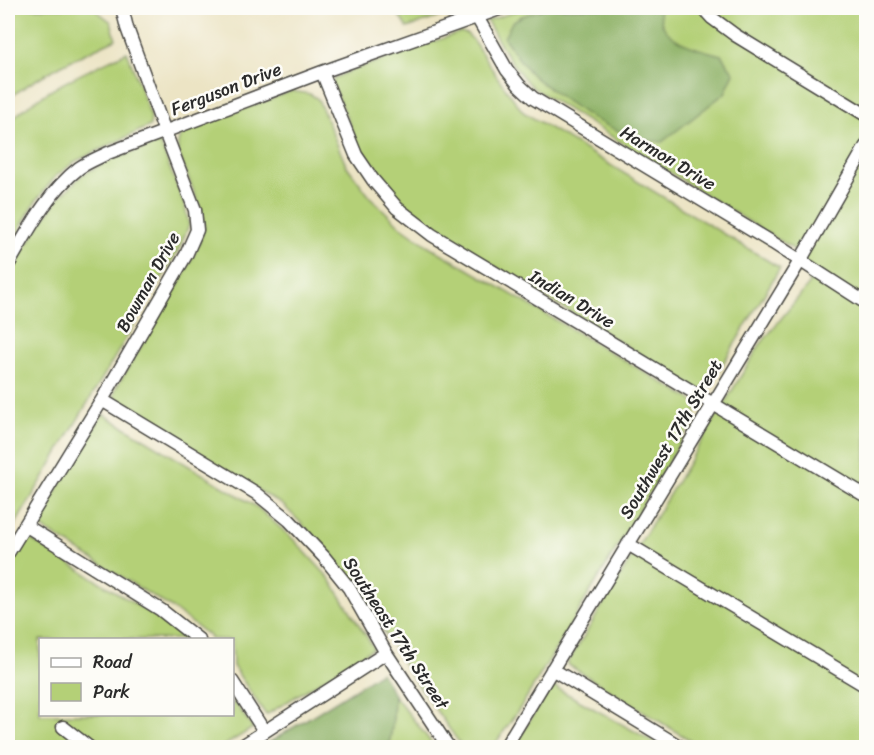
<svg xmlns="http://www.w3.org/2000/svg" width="874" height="755" font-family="Sriracha,sans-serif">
  <rect width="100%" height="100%" fill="#fdfcf7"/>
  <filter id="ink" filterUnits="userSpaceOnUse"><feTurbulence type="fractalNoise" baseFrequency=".0167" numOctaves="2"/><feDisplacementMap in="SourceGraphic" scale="12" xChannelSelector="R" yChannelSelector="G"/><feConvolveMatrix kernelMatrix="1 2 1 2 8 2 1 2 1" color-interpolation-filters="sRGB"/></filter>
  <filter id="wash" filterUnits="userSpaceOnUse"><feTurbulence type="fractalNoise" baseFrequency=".008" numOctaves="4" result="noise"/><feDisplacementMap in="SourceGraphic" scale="24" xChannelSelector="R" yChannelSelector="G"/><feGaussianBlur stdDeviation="1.35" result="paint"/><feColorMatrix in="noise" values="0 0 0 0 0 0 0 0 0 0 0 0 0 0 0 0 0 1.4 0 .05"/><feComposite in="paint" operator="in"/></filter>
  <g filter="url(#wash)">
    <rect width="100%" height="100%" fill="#ece4c4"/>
    <path fill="#b4d077" stroke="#707e51" stroke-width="1.5" d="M8,8H93L111,22L116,39C79,56 40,74 8,99Z
      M394,8H465L407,28Z
      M525,8H866V747H701L567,664L759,346L810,283L795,250L533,88C512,67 501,46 487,21Z
      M461,32L467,34L473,40L498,78L523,112L780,268L709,387L699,390L446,237L406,207L370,166L358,144L332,83L335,78L345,73Z
      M127,52L151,117L150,126L76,161L56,176L36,201L8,248V123C41,90 86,72 127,52Z
      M292,91L310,94L318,99L346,165L370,197L400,226L427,245L689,398L697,405L695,418L522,705L493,747L463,748L408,671L354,582L300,522L283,505L117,404L114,396L116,388L183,277L199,244L204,228L202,212L178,152C177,142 178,138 186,130Z
      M160,143L185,207L189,225L179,249L8,537V276L35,232L58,199L83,174L113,159Z
      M103,414L257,507L295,541L329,578L374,648L266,715L233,666L232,640L211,639L208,635L172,608L36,524Z
      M30,539L163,621L184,639L40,640V714H232L233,700L253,728L222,747H8V565L21,544Z
      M551,685L663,747L512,748L521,735Z
      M394,695L435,747L389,748L393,718Z"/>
    <path fill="#8fb268" stroke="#5d6e4a" stroke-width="1.5" d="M546,8H659C660,13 660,21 663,26C673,44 703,50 721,55L734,73L725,93L662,142C622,139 585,116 554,92C547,86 538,81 532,75C521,63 513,50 504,38L512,22L522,16Z
      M381,672L394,695L393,718L389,747H262L360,686Z"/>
  </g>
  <g filter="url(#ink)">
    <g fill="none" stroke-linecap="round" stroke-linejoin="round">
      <g stroke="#484742" stroke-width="15">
        <path id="minor" d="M703,8L712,18L735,35L866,115
          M477,17L507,70L519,85L533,98L773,243L866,303
          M322,72L356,155L373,180L397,208L432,235L866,496
          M8,265C28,231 47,193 79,168C88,162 98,158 108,153L322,72L502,8
          M102,400L256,493L289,520L324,557L349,588L386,653L449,748
          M25,525L161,610L199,640
          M628,544L866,686
          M8,553L102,400L186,255L197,230L195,210L165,132L127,28L123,12L125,8
          M552,669L682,748
          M232,681L264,731
          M63,727L90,748
          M239,748L386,653
          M503,748L507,744L800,261L866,146"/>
      </g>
      <use href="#minor" stroke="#fff" stroke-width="12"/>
    </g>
  </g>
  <g text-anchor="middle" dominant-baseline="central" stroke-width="5" stroke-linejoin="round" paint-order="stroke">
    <g font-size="18" fill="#2b2b2b" stroke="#fdfcf7">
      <text transform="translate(226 89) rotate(-21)">Ferguson Drive</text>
      <text transform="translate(668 158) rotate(31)">Harmon Drive</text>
      <text transform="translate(148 282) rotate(-61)">Bowman Drive</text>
      <text transform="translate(572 299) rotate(31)">Indian Drive</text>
      <text transform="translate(671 439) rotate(-59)">Southwest 17th Street</text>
      <text transform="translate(396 633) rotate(57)">Southeast 17th Street</text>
    </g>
  </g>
  <rect width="874" height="755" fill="none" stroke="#fdfcf7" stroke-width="30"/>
  <rect x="39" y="638" width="195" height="78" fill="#fdfcf7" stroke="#a9a8a5" stroke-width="1.5"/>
  <rect x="51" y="658" width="30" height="9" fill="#ffffff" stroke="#a9a8a5" stroke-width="1.5"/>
  <text x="93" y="668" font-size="18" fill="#2b2b2b">Road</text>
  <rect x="51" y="683" width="30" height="18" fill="#b4d077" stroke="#a9a8a5" stroke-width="1.5"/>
  <text x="93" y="698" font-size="18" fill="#2b2b2b">Park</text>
</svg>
